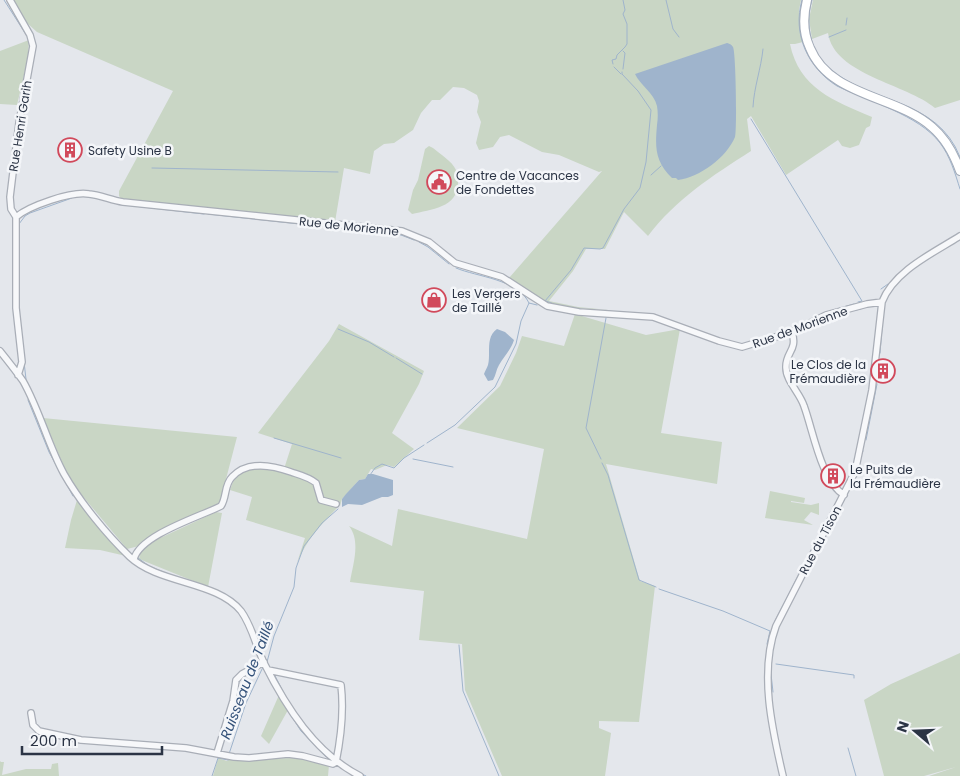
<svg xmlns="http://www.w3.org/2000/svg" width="960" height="776" font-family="Poppins,sans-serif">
  <rect width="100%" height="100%" fill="#e4e7ec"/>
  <path fill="#c9d6c5" d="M12,0H801L799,10L803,42L795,44H790C799,88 834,101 872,117L870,126L866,128L859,145L850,148L842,146L838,140L786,175L751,116L747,119L751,151C712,176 676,199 648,236L624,212L605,249H586L573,271L549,301L578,307L609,310L576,308L545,302L509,278L602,171L599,172L559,155L542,152L509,135L500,137L493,147L479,150L476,143L481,122L477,112L479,101L477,95L464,88L453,87L440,100H432L421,113L413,130L394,143L384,144L374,151L370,174L344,168L335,222L122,200L119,196V191L173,91L37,32L27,23Z
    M813,0H960V100L935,108C907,84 834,75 828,33L812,39L809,19Z
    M29,40L28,58L17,105L0,104V51Z
    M429,146L433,148C440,154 452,161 456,170C459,173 458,177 458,181C459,208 431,209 412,214L408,210L413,190L418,180L425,149Z
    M575,314L646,335L680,329L661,433L722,442L717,484L606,464L640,581L655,586L639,722L599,721V728L611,733L605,776H502L465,690L462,644L419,640L424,591L350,582C353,564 361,541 349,526L392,546L398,509L527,539L544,449L457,428L500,386L516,353L522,336L564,346Z
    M339,324L424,371L419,384L392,433L414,449L394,467L387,465L375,470L371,469L365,479L359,480L342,499L340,506L337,503L335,506L338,507C319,527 306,540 296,566L305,538L246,520L252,497L230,490L234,479L247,467L284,469L292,444L258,433L329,341Z
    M43,418L237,437L220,502L217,505L155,534L139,546L127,549L75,487L65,469Z
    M770,491L805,498L804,503L791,501V502L811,505L819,503V515L811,512L804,520L813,525L765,518Z
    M77,500L126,556L100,550L65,548L71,520Z
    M216,512L222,513L208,587L139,559L141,550L158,539Z
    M960,653V776H929L956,767L924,776H884L864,700L891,684Z
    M279,695L288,710L269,744L261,736Z
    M218,758L227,761L229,759L296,758L329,765L328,776H213Z
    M0,761L1,762H4L2,775L26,769H51L52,764L58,763L59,776H0Z"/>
  <path fill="#9fb4cc" d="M727,43C730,44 731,44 733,47C736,53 737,131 735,137C726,158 700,177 678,180L676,178H672C655,161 655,148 657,125C658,118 658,112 657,106C654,93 640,85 635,74Z
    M497,329L505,332L514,340C511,350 504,356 499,365C496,370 496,375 493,380L488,381L484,374C485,371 487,368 488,365C491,354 485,337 497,329Z
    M368,474H373L393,480V495L388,497H382L362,505L348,504L342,507V499L346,494L359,480L365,479Z"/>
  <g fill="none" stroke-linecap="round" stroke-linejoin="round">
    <path stroke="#9fb4cc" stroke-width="1" d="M4,0L27,36
      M666,0L673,29L679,37
      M802,0C792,34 808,68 837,86C868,101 919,115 940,143C950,156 955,173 960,189
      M812,0C807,16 808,32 814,48
      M846,25L847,18
      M829,37L846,30
      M623,51L625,53L623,69
      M613,64L612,60L616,59L617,55L625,47L627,44V24L623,14L625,10L623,0
      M614,67L621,74
      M830,69C871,104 937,98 960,157
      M753,107C754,87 761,69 763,49
      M751,119L862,301L858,302
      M152,168L338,172
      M651,175L661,166
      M134,206L204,214
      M208,214L382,233
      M19,224L25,216L30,213L72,198
      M389,234L401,235L414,240
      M419,242L428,247L449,264
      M456,268C477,277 518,279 529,303
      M892,280L904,269
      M881,289L888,284
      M545,301L571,270L584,248L600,249L603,248L624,209L640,188L646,162L651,110L638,91L622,74V72
      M546,301L554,304
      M885,302L891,291
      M558,305L585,310
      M856,310L861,309
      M830,311L854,304
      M338,329L369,342L394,357
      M880,353L883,316
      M396,358L422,374
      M24,362L26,379
      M28,400L49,452L73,496
      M274,438L341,458
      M866,440L877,384
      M427,443L455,425L495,387L516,344L521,321L529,303L537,305
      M861,455L863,451
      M413,459L453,467
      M601,459L586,428L606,318
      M602,463L608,475L639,580L656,587
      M370,475L375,468L382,464L394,468L404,458L424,445
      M78,502L100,528
      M838,512L845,498
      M138,558L149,566L173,576
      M128,559L137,566
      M140,568L155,575
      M659,589L723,611L770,631L767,644
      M775,621L815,543
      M459,645L463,691L499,776
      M766,659L767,648
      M267,662L274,636L294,587L296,568L304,546L322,523L338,509
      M776,664L854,675V678
      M274,674L286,697
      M771,674L773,692
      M279,697L301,731L326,757
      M848,748L856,776
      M229,754L246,703L263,667
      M362,774L366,776
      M212,776L218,758L228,760"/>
    <g stroke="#a9aeb7" stroke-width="8">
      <path id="minor" d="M10,0L30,35L33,46L19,123L10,197L11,209L16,217V308L22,362L18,375
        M16,217C29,206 71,191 89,194C100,195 111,200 123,202L402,231L429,242L455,263L502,277L547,306L579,312L653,317L719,341L742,347L792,332L826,315L867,304L882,302
        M792,332C798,351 785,352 786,368C786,381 800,393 804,406C813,430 821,481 844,495
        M0,351C8,361 16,371 23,381C40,411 48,445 64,474C80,502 107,535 130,557C159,584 217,581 241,611C252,626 256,646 264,663C286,707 315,753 360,776
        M134,559C140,535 199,517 221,506C227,497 224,485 232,477C248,460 272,465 291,472C300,475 309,477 316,483L321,500L336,504
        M31,713L33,725L39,731L81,740L186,748L234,757L249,758L288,754L303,756L333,764L336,762C341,737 344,710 341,685L268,670
        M217,753L233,701L236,680L242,674L264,662
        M783,776C772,729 759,672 776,626L855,472L872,390L882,302C894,271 933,253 960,236"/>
    </g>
    <g stroke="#a3abb8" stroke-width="10">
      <path id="major" d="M807,0C803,16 803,33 810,48C830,97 896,95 932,127C946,139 954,154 960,171"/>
    </g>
    <use href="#minor" stroke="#f7f8fa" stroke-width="5.5"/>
    <use href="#major" stroke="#fff" stroke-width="8"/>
  </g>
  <defs>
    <g id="building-ring" transform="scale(1.25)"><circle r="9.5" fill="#f4f6f9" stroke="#d1495b" stroke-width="1.5"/><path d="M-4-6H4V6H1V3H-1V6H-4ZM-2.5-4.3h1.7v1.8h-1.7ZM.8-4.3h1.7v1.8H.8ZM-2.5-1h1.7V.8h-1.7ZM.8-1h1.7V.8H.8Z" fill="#d1495b"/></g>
    <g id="civic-ring" transform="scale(1.25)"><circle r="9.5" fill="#f4f6f9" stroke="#d1495b" stroke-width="1.5"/><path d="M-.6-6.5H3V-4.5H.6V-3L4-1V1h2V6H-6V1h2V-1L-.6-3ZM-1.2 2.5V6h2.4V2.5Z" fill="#d1495b"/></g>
    <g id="shop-ring" transform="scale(1.25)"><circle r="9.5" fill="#f4f6f9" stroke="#d1495b" stroke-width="1.5"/><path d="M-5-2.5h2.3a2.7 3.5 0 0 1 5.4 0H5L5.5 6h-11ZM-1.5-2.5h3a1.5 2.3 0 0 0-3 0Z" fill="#d1495b"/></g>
  </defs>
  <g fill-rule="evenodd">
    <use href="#building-ring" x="70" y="150"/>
    <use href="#civic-ring" x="439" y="182"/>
    <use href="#shop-ring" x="434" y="300"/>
    <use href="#building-ring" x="883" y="371"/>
    <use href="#building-ring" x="833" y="476"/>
  </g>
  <g text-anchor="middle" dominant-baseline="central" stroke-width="5" stroke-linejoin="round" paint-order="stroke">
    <g font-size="12" fill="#2b3445" stroke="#f4f6f9">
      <text transform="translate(20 126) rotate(-81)">Rue Henri Garih</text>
      <text transform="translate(349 226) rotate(6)">Rue de Morienne</text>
      <text transform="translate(800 327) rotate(-20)">Rue de Morienne</text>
      <text transform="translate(820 540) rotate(-62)">Rue du Tison</text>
    </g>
    <g font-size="12" fill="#2b3445" stroke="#f4f6f9" text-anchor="start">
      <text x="88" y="150">Safety Usine B</text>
      <text x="456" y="175">Centre de Vacances<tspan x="456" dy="14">de Fondettes</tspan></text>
      <text x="452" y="293">Les Vergers<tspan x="452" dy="14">de Taillé</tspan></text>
      <text x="866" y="364" text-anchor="end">Le Clos de la<tspan x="866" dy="14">Frémaudière</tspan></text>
      <text x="850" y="469">Le Puits de<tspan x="850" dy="14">la Frémaudière</tspan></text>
    </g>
    <g font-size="14" font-style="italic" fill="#34527a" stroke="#f4f6f9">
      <text transform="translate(247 680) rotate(-69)">Ruisseau de Taillé</text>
    </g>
  </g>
  <g transform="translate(915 731) rotate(289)" stroke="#f4f6f9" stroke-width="4" paint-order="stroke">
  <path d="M0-4L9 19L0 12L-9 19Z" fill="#2b3445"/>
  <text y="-8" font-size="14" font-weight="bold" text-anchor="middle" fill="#2b3445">N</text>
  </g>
  <path d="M22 746v8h140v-8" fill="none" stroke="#2b3445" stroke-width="2.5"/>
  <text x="30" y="746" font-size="15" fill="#2b3445" stroke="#f4f6f9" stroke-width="4" paint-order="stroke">200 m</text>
</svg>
